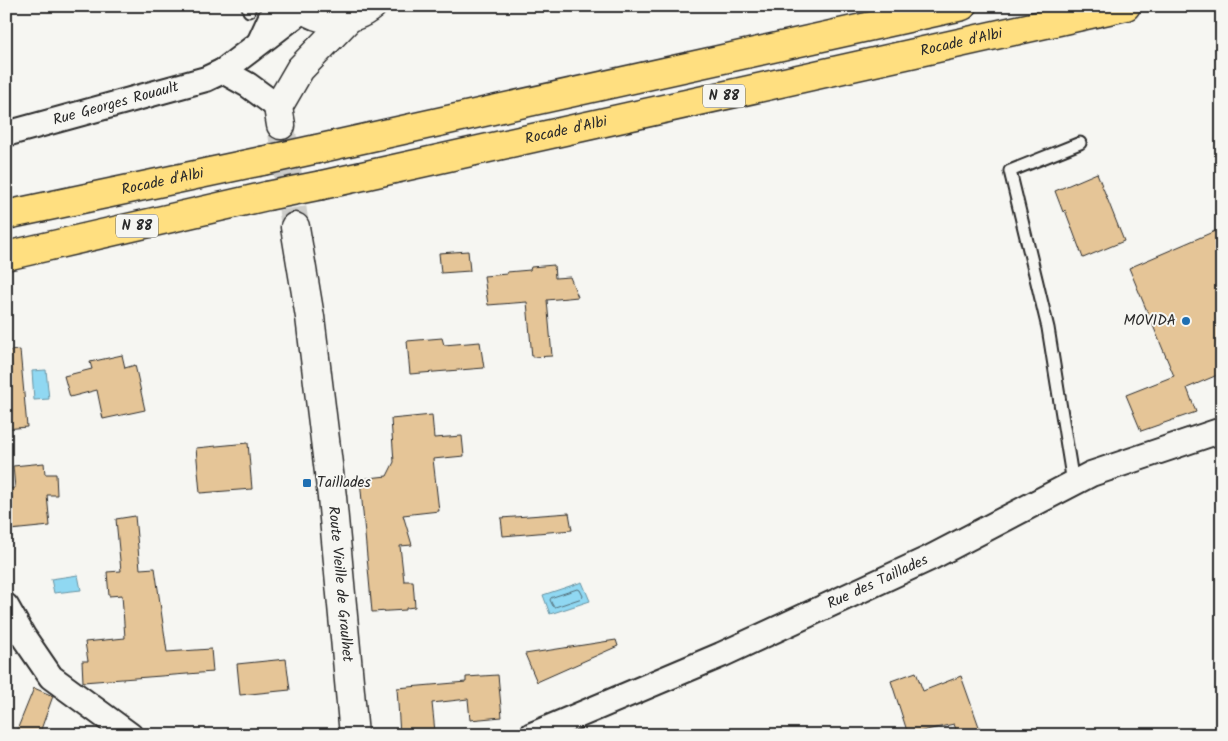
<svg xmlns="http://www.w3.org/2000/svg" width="1228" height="741" font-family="Kalam,sans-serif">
  <rect width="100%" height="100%" fill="#f6f6f2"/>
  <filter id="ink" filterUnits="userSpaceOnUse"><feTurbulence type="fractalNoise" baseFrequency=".02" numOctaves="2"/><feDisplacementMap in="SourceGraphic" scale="10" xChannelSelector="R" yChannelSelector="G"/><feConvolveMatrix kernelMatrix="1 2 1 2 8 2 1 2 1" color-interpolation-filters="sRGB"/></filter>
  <g filter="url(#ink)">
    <path fill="#90d8f2" stroke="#6893a2" d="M46,370L49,399L34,400L32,371Z
      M78,575L81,590L54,593L51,579Z
      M582,582L590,601L550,614L543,595Z"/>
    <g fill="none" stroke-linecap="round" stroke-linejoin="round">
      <path stroke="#53707b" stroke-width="1" d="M578,589L580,590L583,596L582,598L555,607L553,606L550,600L551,598Z"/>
    </g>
    <path fill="#e5c597" stroke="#2b2b2b" d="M1097,173L1124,241L1083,258L1065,210L1063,212L1055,191Z
      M1222,228V373L1187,388L1196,412L1141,431L1126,395L1174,376L1129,268Z
      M468,251L470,271L441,273L439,253Z
      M554,265L555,278L570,277L578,297L547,300L552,356L532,357L527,302L488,305L484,276L507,274V272L530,270L531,267Z
      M442,338L444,345L480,342L484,368L410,374L407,341Z
      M20,350L27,427L6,429V351Z
      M122,355L125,368L135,365L145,410L103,419L97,390L70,397L64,376L92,369L90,362Z
      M432,415L434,438L462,436L464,456L433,459L439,511L403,515L412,545L400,546L404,581H413L415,607L406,608V610L372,612L360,479L387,476L394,462L391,419Z
      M248,443L252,489L200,493L196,448Z
      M44,463L45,474H56L57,495H47L50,526L10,530L6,503V489L15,488L13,466Z
      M569,513L572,530L503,536L501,518Z
      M135,516L140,569L155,568L167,652L211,649L213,672L83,682L82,661H88L85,642L125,638L122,595L109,596L107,572L121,571L116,519Z
      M616,640L618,646L537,682L525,654Z
      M286,659L290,690L240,695L237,664Z
      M916,672L923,691L961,676L982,735H958L954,724L908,734L891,681Z
      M498,675L502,717L470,720L468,699L432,703L435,732L400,735L397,688L466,682V677Z
      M34,688L53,696L39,735H15Z"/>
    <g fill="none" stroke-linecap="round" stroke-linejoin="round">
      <path stroke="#cdcdca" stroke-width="28" stroke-dasharray="28 14" stroke-linecap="butt" d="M281,125L295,227"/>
      <g stroke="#2b2b2b" stroke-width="15">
        <path id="service" d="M248,6L249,11
          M1073,483L1048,328L1010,171L1080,143"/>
      </g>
      <g stroke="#2b2b2b" stroke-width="28">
        <g id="minor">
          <path d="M260,41L276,6"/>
          <path d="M223,71L248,85L278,107"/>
          <path id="s1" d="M6,134L206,79L223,71L304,9"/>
          <path d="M6,606L23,636L51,677L130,735"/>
          <path id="s2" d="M532,735L721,655L930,558L1091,474L1222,430"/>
        </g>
      </g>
      <g stroke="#2b2b2b" stroke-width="31">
        <g id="secondary">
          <path d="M301,6C320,24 353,22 372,6"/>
          <path d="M281,125L278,107L300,69L349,18"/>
          <path id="s3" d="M295,227L310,317L332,497L354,735"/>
        </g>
      </g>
      <g stroke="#2b2b2b" stroke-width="31">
        <g id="trunk">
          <path d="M317,149L962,6"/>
          <path id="s4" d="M322,185L1126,6"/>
          <path id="s5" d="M6,215L262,161"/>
          <path d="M6,256L267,196"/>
        </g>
      </g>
      <use href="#service" stroke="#f6f6f2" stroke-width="11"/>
      <use href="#minor" stroke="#f6f6f2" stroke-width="24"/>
      <use href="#secondary" stroke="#f6f6f2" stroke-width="28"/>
      <use href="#trunk" stroke="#ffdf80" stroke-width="28"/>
      <g stroke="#2b2b2b" stroke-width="31" stroke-linecap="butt">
        <path id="trunk-bridge" d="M262,161L317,149
          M267,196L322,185"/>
      </g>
      <use href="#trunk-bridge" stroke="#ffdf80" stroke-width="28"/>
    </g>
  </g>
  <g fill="#1f6fb2" stroke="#f6f6f2" stroke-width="2">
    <circle cx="1186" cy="321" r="5"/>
    <rect x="302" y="478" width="10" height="10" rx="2.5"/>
  </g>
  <g text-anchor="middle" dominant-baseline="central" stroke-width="4" stroke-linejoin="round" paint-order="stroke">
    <g fill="#f6f6f2" stroke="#686867" stroke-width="1">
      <rect x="703" y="84.5" width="42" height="23" rx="4"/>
      <rect x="116" y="214.5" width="42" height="23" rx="4"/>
    </g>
    <g font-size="14" font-weight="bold" fill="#2b2b2b">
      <text x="724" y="96">N 88</text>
      <text x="137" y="226">N 88</text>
    </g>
    <g font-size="15" fill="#2b2b2b" stroke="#f6f6f2">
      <text stroke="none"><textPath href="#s4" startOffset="655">Rocade d'Albi</textPath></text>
      <text stroke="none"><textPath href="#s1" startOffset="114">Rue Georges Rouault</textPath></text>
      <text stroke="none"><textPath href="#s4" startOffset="250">Rocade d'Albi</textPath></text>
      <text stroke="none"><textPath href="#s5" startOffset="160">Rocade d'Albi</textPath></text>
      <text stroke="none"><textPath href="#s2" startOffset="378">Rue des Taillades</textPath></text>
      <text stroke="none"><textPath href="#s3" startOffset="360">Route Vieille de Graulhet</textPath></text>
    </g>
    <g font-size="15" fill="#2b2b2b" stroke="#f6f6f2" text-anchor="end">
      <text x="1176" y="321">MOVIDA</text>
      <text x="317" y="483" text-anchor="start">Taillades</text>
    </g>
  </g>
  <rect width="1228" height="741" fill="none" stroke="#f6f6f2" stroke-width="25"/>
  <rect x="12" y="12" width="1203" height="716" fill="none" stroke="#2b2b2b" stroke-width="2" filter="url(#ink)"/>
</svg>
